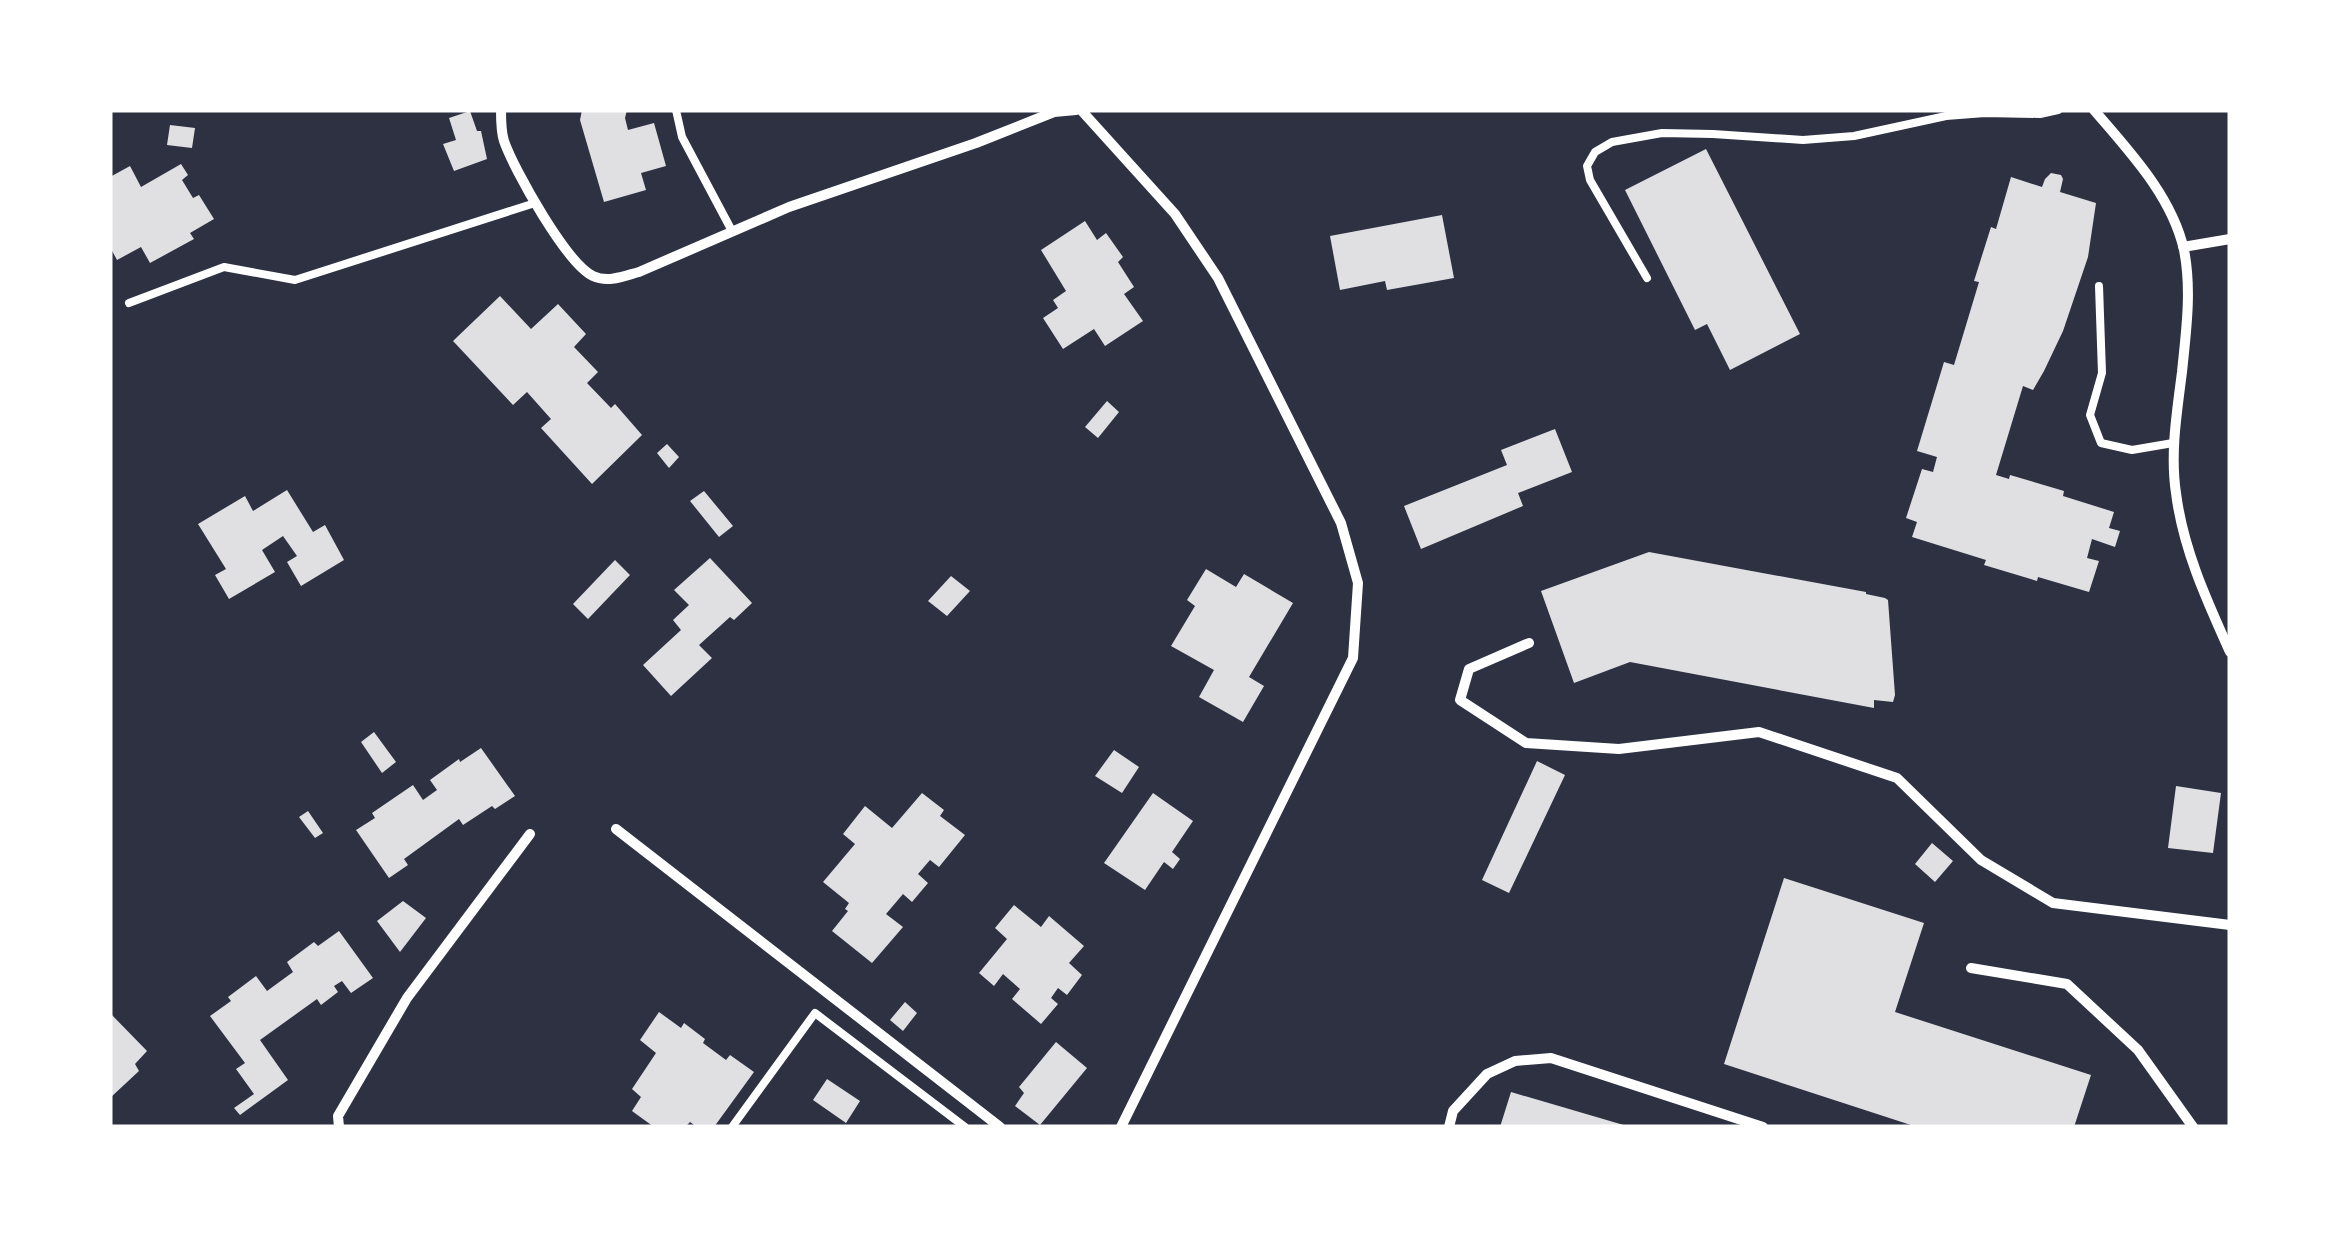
<svg xmlns="http://www.w3.org/2000/svg" width="2340" height="1237" font-family="Commissioner,sans-serif">
  <rect width="100%" height="100%" fill="#2d3142"/>
  <path fill="#e0e0e3" d="M582,110H627L625,118L628,130L654,123L666,166L641,173L646,190L604,202L580,120Z
    M470,111L477,131H481L487,159L454,171L443,144L456,140L449,118Z
    M170,125L195,128L192,148L167,145Z
    M1706,149L1800,334L1730,370L1707,324L1695,330L1625,190Z
    M181,164L188,175L182,180L193,198L199,195L214,219L190,233L194,239L150,263L141,247L117,260L110,247V177L130,166L141,187Z
    M2051,173L2061,175L2063,179L2060,192L2096,203L2088,257L2063,331L2044,371L2033,390L2023,386L1996,475L2009,479L2010,475L2064,491L2063,496L2114,512L2109,528L2120,531L2115,547L2092,539L2087,558L2099,561L2089,592L2038,577L2037,581L1984,565L1986,560L1912,537L1917,522L1906,518L1922,469L1933,472L1937,457L1917,451L1944,362L1954,365L1979,282L1974,281L1991,227L1996,229L2011,177L2042,187L2045,179Z
    M1442,215L1454,278L1387,290L1385,281L1340,290L1330,236Z
    M1085,221L1097,240L1106,233L1123,257L1118,262L1134,287L1124,294L1143,321L1105,346L1094,329L1063,349L1043,318L1058,308L1053,300L1066,291L1041,250Z
    M500,296L531,329L558,304L586,334L574,347L598,372L587,383L611,408L615,404L642,435L592,484L541,428L551,419L527,392L513,405L453,341Z
    M1107,401L1119,412L1098,438L1085,427Z
    M1555,429L1572,472L1518,493L1523,506L1421,549L1404,506L1507,465L1501,450Z
    M667,444L679,457L669,468L657,453Z
    M287,490L313,532L325,525L344,560L301,586L287,562L297,556L283,536L262,550L275,572L229,599L215,575L226,569L198,524L245,496L253,511Z
    M704,491L733,526L719,537L690,501Z
    M1649,552L1866,592V594L1885,598L1888,600L1895,695L1893,702L1874,700V708L1630,662L1574,683L1541,591Z
    M710,558L752,603L734,620L730,617L699,645L712,658L671,696L643,665L681,630L673,620L689,605L674,590Z
    M615,560L630,575L588,619L573,604Z
    M1206,569L1236,587L1244,574L1293,603L1249,677L1264,686L1243,722L1199,697L1214,670L1171,646L1195,606L1187,600Z
    M951,576L970,591L947,616L928,601Z
    M374,732L396,762L382,773L361,742Z
    M481,748L515,796L495,809L492,806L463,825L459,819L404,859L408,865L389,878L356,830L375,818L372,813L413,785L423,800L437,790L430,780L459,759L460,762Z
    M1114,750L1139,767L1122,793L1095,776Z
    M1537,761L1565,775L1509,893L1482,880Z
    M2176,786L2221,793L2213,853L2168,848Z
    M922,793L944,810L940,816L965,835L939,867L930,860L918,874L928,883L912,902L903,894L886,914L903,927L872,963L832,931L848,911L845,909L849,903L823,882L855,844L843,834L865,806L892,828Z
    M1153,793L1193,821L1172,852L1180,859L1173,869L1164,862L1145,890L1104,863Z
    M308,811L323,833L315,838L299,817Z
    M1932,843L1953,861L1935,882L1915,864Z
    M1784,878L1924,923L1895,1012L2091,1075L2074,1127H1917L1724,1064Z
    M403,901L426,918L400,952L377,921Z
    M1014,905L1041,927L1049,916L1084,946L1069,963L1082,975L1067,995L1058,988L1051,998L1058,1004L1041,1024L1012,999L1020,989L1003,974L994,986L979,973L1007,939L995,928Z
    M339,931L373,978L351,993L342,981L334,986L338,992L321,1005L317,999L260,1040L288,1080L240,1115L234,1108L254,1094L236,1069L245,1063L210,1016L231,1001L228,997L256,976L267,991L293,972L287,962L314,942L318,946Z
    M905,1002L917,1013L903,1031L890,1020Z
    M659,1012L681,1028L684,1023L705,1039L703,1043L726,1060L730,1055L754,1072L714,1127H697L690,1122L685,1127H654L632,1111L641,1097L632,1089L656,1053L640,1040Z
    M110,1013L147,1051L135,1064L139,1071L110,1098Z
    M1056,1042L1087,1068L1040,1125L1015,1106L1024,1093L1019,1087Z
    M827,1079L860,1101L846,1123L813,1100Z
    M1511,1092L1627,1126V1127H1500Z"/>
  <g fill="none" stroke-linecap="round" stroke-linejoin="round">
    <path stroke="#fff" stroke-width="8" d="M676,110L682,137L732,231
      M1647,278L1590,180L1587,166L1595,152L1612,142L1662,133L1713,134L1803,140L1854,136L1946,116L1985,113L2040,114L2058,110
      M2099,286L2102,373L2090,415L2101,443L2132,450L2173,443
      M129,303L224,267L295,280L535,203
      M732,1127L815,1013L965,1127"/>
    <path stroke="#fff" stroke-width="10" d="M501,110C501,120 501,132 504,141C514,170 567,264 593,276C608,283 624,276 639,272L789,207L976,143L1054,112L1076,110
      M1081,110L1175,214L1218,278L1341,523L1358,583L1353,658L1121,1127
      M2094,110C2129,151 2172,196 2184,250C2192,290 2186,332 2182,372C2177,412 2170,453 2176,493C2183,549 2207,601 2230,652
      M2183,247L2230,239
      M1529,643L1469,669L1460,700L1526,743L1619,749L1759,732L1897,778L1981,860L2053,903L2230,925
      M616,829L1000,1127
      M1971,968L2067,984L2138,1050L2193,1127
      M339,1127L338,1116L407,998L530,834
      M1449,1127L1453,1111L1487,1074L1515,1061L1551,1058L1763,1127"/>
  </g>
  <rect width="2340" height="1237" fill="none" stroke="#ffffff" stroke-width="225"/>
</svg>
